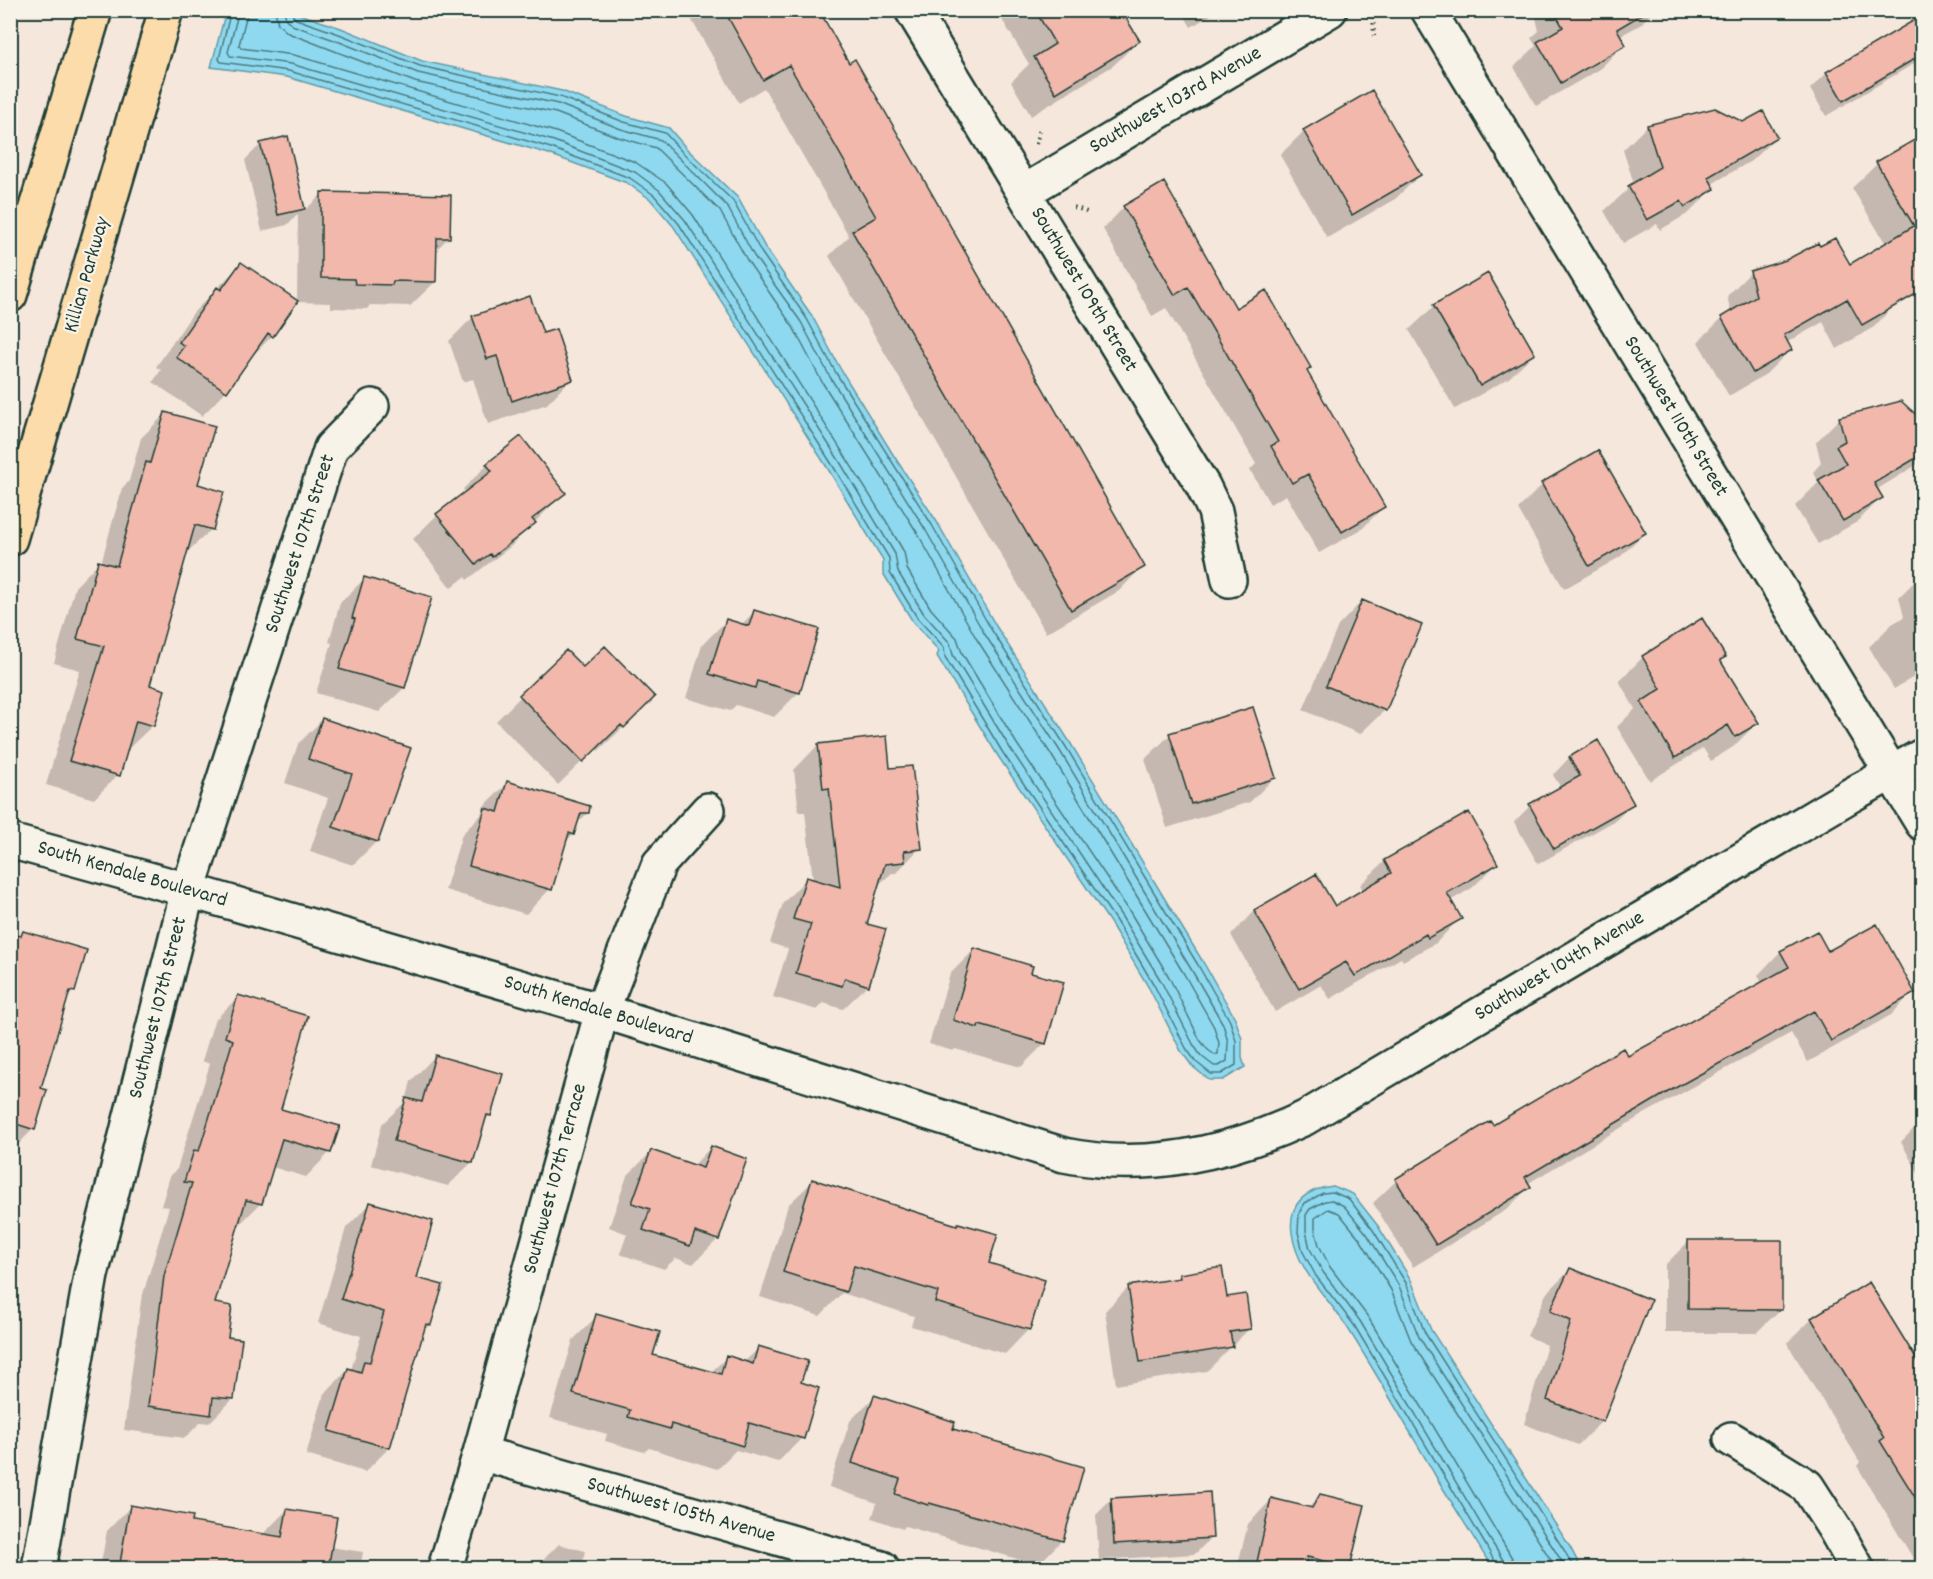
<svg xmlns="http://www.w3.org/2000/svg" width="1933" height="1579" font-family="Dekko,sans-serif">
  <rect width="100%" height="100%" fill="#f6e7dc"/>
  <filter id="ink" filterUnits="userSpaceOnUse"><feTurbulence type="fractalNoise" baseFrequency=".0167" numOctaves="2"/><feDisplacementMap in="SourceGraphic" scale="12" xChannelSelector="R" yChannelSelector="G"/><feConvolveMatrix kernelMatrix="1 2 1 2 8 2 1 2 1" color-interpolation-filters="sRGB"/></filter>
  <g filter="url(#ink)">
    <path fill="#8fd9f0" stroke="#629ba5" stroke-width="1.5" d="M226,11H290L341,28L422,61L562,91L626,116L669,128L686,148L738,198L766,249L812,316L841,370L894,456L937,522L996,626L1071,744L1203,962L1235,1018L1242,1039V1058L1245,1067L1223,1080H1209L1192,1066L1181,1051L1149,988L1111,924L998,756L937,656L939,651L913,622L883,573V560L828,469L674,227L650,199L627,183L549,154L287,77L211,67Z
      M1333,1186L1353,1194L1378,1226L1411,1280L1431,1330L1570,1547L1581,1568H1492C1474,1537 1454,1507 1435,1475C1407,1427 1379,1378 1349,1330C1330,1299 1297,1272 1292,1233C1288,1203 1306,1189 1333,1186Z"/>
    <path fill="#0003" d="M686,10H817L1143,566L1119,591L1046,633L829,256L849,236L764,88L739,103Z
      M1009,10H1120L1138,41L1114,65L1031,116L1011,82L1029,64L1001,18Z
      M1181,10H1219L1191,27Z
      M1534,10H1654L1640,25L1620,36L1624,44L1600,69L1536,106L1514,67L1536,46L1531,38L1539,31Z
      M1922,17V59L1826,116L1810,89L1827,73Z
      M1715,110L1776,137L1751,161L1710,185L1713,189L1689,213L1660,230L1657,224L1623,243L1604,211L1634,184L1623,150L1647,126Z
      M1304,131L1420,175L1395,199L1327,238L1280,155Z
      M1922,136V275L1874,327L1837,349L1823,322L1786,343L1790,350L1766,374L1729,396L1698,342L1722,318L1731,313L1727,296L1751,272L1849,266L1886,244L1852,188L1877,164Z
      M286,138L304,211L322,194L449,237L435,251V282L410,306L370,305L367,309L331,308V303L295,302L272,336L248,360L226,391L202,416L153,382L161,370L156,367L193,313L241,264L297,302L298,214L287,225L262,231L245,160L261,144Z
      M1124,207L1305,372L1383,507L1362,529L1319,553L1286,495L1270,504L1250,470L1256,464L1166,308L1152,316L1103,229Z
      M1487,275L1533,354L1509,378L1455,409L1409,330L1434,306Z
      M473,317L542,335L571,379L547,404L488,424L473,379L463,382L449,341Z
      M165,414L196,485L212,529L186,553L149,686L153,725L128,749H126L118,775L94,799L46,785L80,670L54,663L75,587L99,562L101,563L122,488L129,481L141,438Z
      M1840,418L1922,419V459L1915,466L1876,490L1881,498L1857,522L1818,544L1795,506L1819,482L1813,472L1821,463L1816,442Z
      M1598,453L1644,533L1620,557L1564,589L1518,509L1542,485Z
      M487,465L564,493L510,547L467,580L465,577L451,588L413,539L437,515L466,493L463,489Z
      M1922,574V672L1894,689L1869,647L1892,624L1904,617L1899,597Z
      M364,579L430,598L404,688L379,712L316,693L332,643L329,642L340,603Z
      M1362,601L1385,710L1360,734L1303,710L1338,626Z
      M755,611L818,630L798,693L774,717L736,705L730,711L686,698L702,645L726,621L741,625Z
      M566,652L629,722L598,751L596,748L558,785L496,721Z
      M1643,657H1724L1719,661L1757,723L1733,747L1711,761L1703,748L1650,781L1617,727L1635,709L1619,681Z
      M322,720L409,749L377,841L353,865L310,851L328,798L285,783L298,744Z
      M1170,735L1274,778L1250,802L1167,828L1145,759Z
      M1598,742L1632,804L1616,820L1538,864L1514,822L1530,806L1561,788L1553,775L1569,758Z
      M818,745L889,770L920,848L896,873H892L877,886L865,925L868,985L843,1009L823,1003L817,1010L773,997L788,949L770,943L783,903L807,878L813,880L805,812H799L794,770Z
      M508,783L588,813L576,824L573,834L564,844L550,889L526,914L445,890L462,834L481,815L483,807Z
      M1385,861L1497,864L1472,888L1450,901L1460,918L1436,943L1403,961L1401,958L1330,999L1321,985L1275,1012L1231,935L1255,911L1334,908L1364,891L1360,885Z
      M23,933L73,992L67,998L40,1089L33,1129L11,1152L10,943Z
      M1816,933L1828,953L1913,992L1891,1015L1808,1062L1791,1033L1644,1114L1527,1184L1529,1187L1506,1210L1413,1267L1373,1203L1396,1181L1493,1127L1627,1058L1762,983L1758,975L1780,952Z
      M974,950L1029,974L1045,1043L1021,1067L955,1049L953,1051L929,1044L950,974Z
      M238,997L279,1110L330,1152L306,1177L272,1167L261,1203L236,1228L213,1305L226,1338L233,1399L209,1423L201,1422L185,1438L124,1430L141,1301L169,1207L161,1206L170,1176L177,1169L210,1064L202,1061L214,1021Z
      M435,1056L490,1115L483,1122L472,1162L448,1186L371,1165L382,1124L406,1101L411,1081Z
      M1922,1120V1180L1901,1142Z
      M711,1147L718,1239L693,1264L676,1258L664,1269L620,1254L627,1234L609,1227L627,1176L652,1151L693,1166Z
      M813,1181L987,1264L1029,1329L1005,1354L911,1326L914,1316L842,1293L820,1316L760,1297L788,1205Z
      M370,1204L415,1279L430,1325L422,1332L389,1448L365,1472L306,1455L324,1394L348,1370H351L361,1336L318,1323L346,1228Z
      M1689,1241L1781,1309L1756,1333H1665V1265Z
      M1570,1270L1602,1421L1578,1445L1524,1424L1547,1345L1527,1336L1546,1294Z
      M1180,1275L1226,1299L1250,1328L1207,1371L1116,1385L1105,1311L1129,1287L1175,1280Z
      M1868,1284L1922,1372V1568H1919L1857,1466L1860,1462L1787,1343L1812,1319Z
      M597,1316L651,1356L710,1373L727,1357L744,1362L759,1348L800,1383L802,1438L778,1462L736,1450L717,1469L649,1448L644,1452L605,1441L607,1434L550,1418L573,1340Z
      M874,1397L951,1430L1062,1540L1038,1565L905,1526L903,1529L872,1518L877,1503L829,1487L850,1421Z
      M1320,1496L1349,1566L1346,1568H1237L1248,1524L1272,1499L1308,1508Z
      M1112,1499L1211,1538L1195,1554L1099,1560L1096,1515Z
      M131,1506L190,1524L262,1535L287,1510L330,1547L363,1552L360,1568H100L107,1531Z
      M559,1544L585,1551L581,1568H537L538,1565Z
      M1746,1558L1752,1568H1728Z"/>
    <g fill="none" stroke-linecap="round" stroke-linejoin="round">
      <path stroke="#4c7b7f" stroke-width="1.5" d="M231,10L219,59L221,62L289,71L551,148L630,178L654,195L679,224L833,466L889,558L890,573L918,619L944,647L945,657L1003,753L1116,921L1154,985L1186,1048L1196,1062L1211,1074H1221L1236,1065V1041L1230,1021L1198,965L1066,747L991,629L932,525L836,373L807,319L761,252L733,201L682,152L665,133L624,122L560,97L420,66L339,34L296,19L293,16L292,10
        M239,10L228,52L230,56L291,64L554,141L635,172L659,190L685,220L840,462L895,554L898,572L924,614L950,643L953,655L1010,748L1122,917L1161,981L1193,1044L1201,1056L1214,1066H1219L1227,1061L1228,1042L1223,1024L1191,969L1060,751L984,633L925,529L830,377L801,322L754,256L727,206L661,140L621,129L558,104L418,73L337,41L292,25L286,19L284,10
        M248,10L239,45L241,48L294,55L556,132L635,162L666,183L693,215L886,521L904,552L907,569L931,609L957,638L962,653L1017,744L1130,912L1169,977L1200,1040L1208,1050L1215,1055L1218,1054L1219,1043L1214,1027L1184,974L1052,756L976,638L918,534L822,382L793,327L747,260L720,211L656,148L618,137L556,113L415,82L288,33L278,24L275,10
        M1497,1568L1496,1564L1485,1544L1354,1325L1316,1276L1303,1252L1298,1232L1299,1213L1305,1203L1323,1193L1333,1192L1349,1199L1373,1230L1406,1283L1425,1333L1564,1550L1574,1568
        M1504,1568L1503,1560L1491,1541L1360,1321L1323,1272L1310,1249L1306,1231V1215L1310,1209L1325,1201L1332,1200L1344,1206L1367,1234L1399,1286L1419,1337L1566,1568
        M1513,1568L1512,1558L1499,1536L1368,1317L1330,1267L1319,1245L1315,1230V1218L1328,1209L1339,1213L1360,1239L1391,1290L1411,1341L1556,1568"/>
    </g>
    <path fill="#f2b8ab" stroke="#1f3d34" stroke-width="1.5" d="M724,10H819L849,63L855,59L1145,567L1071,610L852,231L876,217L789,65L763,80Z
      M1035,10H1121L1140,41L1056,93L1034,57L1055,44Z
      M1553,10H1649L1617,29L1626,45L1561,83L1537,42L1563,27Z
      M1923,15V54L1843,101L1826,72Z
      M1372,90L1421,175L1352,215L1303,130Z
      M1715,108L1743,122L1763,111L1777,137L1708,177L1715,189L1685,207L1681,201L1647,220L1628,186L1660,167L1647,125Z
      M1923,135V290L1862,325L1847,299L1784,335L1792,350L1753,373L1721,317L1756,296L1750,271L1786,260L1818,243L1820,246L1835,238L1850,264L1914,226L1876,162Z
      M288,136L305,209L278,215L260,143Z
      M1164,182L1236,308L1266,290L1311,368L1307,371L1385,507L1342,532L1308,474L1292,483L1271,446L1278,442L1188,287L1175,295L1123,206Z
      M321,192L451,195L450,238H437L436,282L393,281L392,285L355,284L354,279L321,278Z
      M241,262L298,301L273,337L268,333L227,392L176,357L184,346L179,342L217,287L221,290Z
      M1488,273L1535,354L1480,386L1433,305Z
      M530,296L543,333L556,329L573,380L512,401L497,356L487,359L472,316Z
      M1901,401L1923,421V454L1874,483L1883,498L1843,521L1818,480L1846,464L1836,446L1845,441L1839,417Z
      M165,412L215,426L198,484L224,492L213,530L195,525L150,685L165,690L154,726L136,721L120,776L69,761L104,646L77,639L98,561L117,566L146,462L150,463Z
      M521,436L566,493L532,519L536,523L492,557L490,554L476,564L436,514L492,471L486,464Z
      M1598,450L1646,533L1589,566L1541,483Z
      M364,577L432,597L405,688L339,669L355,619L352,618Z
      M1362,600L1422,625L1386,711L1326,686Z
      M754,610L819,629L800,693L757,681L755,688L709,674L726,619L749,626Z
      M1702,618L1726,657L1720,660L1759,723L1735,737L1728,725L1675,758L1641,702L1661,689L1642,656Z
      M605,646L655,697L624,728L621,725L583,762L519,695L566,650L583,667Z
      M1253,707L1276,778L1191,804L1169,733Z
      M322,718L411,748L378,842L333,827L352,774L308,759Z
      M887,736L890,768L912,766L922,849L904,851L905,862L885,864L867,924L886,929L869,986L845,978L842,986L796,973L811,924L793,919L806,877L840,887L829,788L823,789L818,744Z
      M1598,740L1634,804L1554,849L1529,804L1580,776L1569,757Z
      M507,781L590,806L589,813H581L574,835L569,833L552,890L469,866L485,808L498,812Z
      M1469,812L1498,864L1447,893L1462,919L1428,938L1426,934L1355,976L1346,962L1299,989L1254,910L1316,874L1335,906L1391,873L1384,860Z
      M1877,924L1915,993L1831,1041L1814,1011L1668,1092L1525,1177L1531,1187L1436,1245L1395,1179L1490,1121L1493,1125L1623,1048L1628,1056L1789,967L1780,951L1817,931L1828,951Z
      M23,931L87,950L75,992L70,991L41,1088L47,1090L35,1130L10,1122V956L16,935L21,936Z
      M974,948L1033,966L1031,973L1064,982L1046,1044L979,1025L978,1028L953,1020Z
      M238,995L308,1016L281,1109L340,1126L331,1153L282,1139L262,1204L246,1200L215,1303L232,1306L228,1337L242,1339L234,1399L213,1397L211,1415L148,1406L164,1276L192,1183L184,1182L194,1150L199,1151L233,1040L225,1037Z
      M435,1055L503,1074L491,1116L487,1115L473,1163L394,1141L406,1098L422,1102Z
      M711,1146L747,1159L719,1240L695,1232L690,1246L643,1230L650,1209L632,1203L651,1150L703,1168Z
      M812,1179L957,1225L958,1223L998,1234L989,1263L1045,1280L1030,1330L935,1302L938,1292L854,1266L846,1292L783,1272Z
      M370,1202L433,1221L417,1278L443,1285L431,1325L426,1324L390,1448L329,1431L348,1368L361,1372L364,1361L370,1362L384,1312L341,1299Z
      M1688,1240H1782V1310L1688,1309Z
      M1222,1267L1227,1297L1246,1294L1251,1329L1230,1332L1233,1347L1140,1362L1128,1286L1180,1278L1179,1274Z
      M1570,1268L1651,1300L1603,1422L1547,1400L1571,1321L1550,1311Z
      M1869,1282L1923,1370V1510L1880,1441L1884,1438L1811,1318Z
      M596,1314L660,1332L653,1355L721,1374L726,1355L753,1364L758,1346L808,1361L801,1382L819,1388L804,1439L749,1423L743,1446L671,1424L670,1429L628,1417L630,1410L573,1394Z
      M874,1395L955,1422L953,1429L1084,1467L1063,1541L929,1503L928,1505L895,1494L900,1479L852,1463Z
      M1210,1492L1213,1538L1114,1544L1111,1498Z
      M1320,1494L1365,1505L1350,1567L1307,1557L1305,1569H1285L1257,1562L1271,1498L1312,1508Z
      M130,1505L193,1516L192,1522L282,1537L287,1509L337,1517L328,1569H119Z"/>
    <g fill="none" stroke-linecap="round" stroke-linejoin="round">
      <g stroke="#1f3d34" stroke-width="38">
        <path id="minor" d="M912,10L1203,486L1215,511L1229,580
          M1428,10L1922,823
          M1024,192L1330,10
          M10,841L188,890L602,1011L1064,1155C1146,1172 1230,1153 1305,1118L1851,795L1922,756
          M1731,1439L1807,1486L1836,1531L1857,1568
          M480,1453L882,1568
          M39,1568L91,1275L188,890L331,448L372,406
          M445,1568L480,1453L602,1011L659,864L708,810"/>
      </g>
      <g stroke="#1f3d34" stroke-width="38">
        <path id="major" d="M10,295L95,10
          M10,539L166,10"/>
      </g>
      <path stroke="#1f3d34" stroke-width="4" stroke-dasharray="1.5 4.5" stroke-linecap="butt" d="M1373,17L1374,36
        M1036,144L1040,128
        M1074,207L1087,212"/>
      <use href="#minor" stroke="#f7f3e8" stroke-width="33"/>
      <use href="#major" stroke="#fddcac" stroke-width="33"/>
    </g>
  </g>
  <g text-anchor="middle" dominant-baseline="central" stroke-width="4.5" stroke-linejoin="round" paint-order="stroke">
    <g font-size="21" fill="#1f3d34" stroke="#f7f3e8">
      <text transform="translate(1176 101) rotate(-30)">Southwest 103rd Avenue</text>
      <text transform="translate(88 275) rotate(-74)">Killian Parkway</text>
      <text transform="translate(1083 290) rotate(59)">Southwest 109th Street</text>
      <text transform="translate(1675 417) rotate(59)">Southwest 110th Street</text>
      <text transform="translate(301 544) rotate(-72)">Southwest 107th Street</text>
      <text transform="translate(132 875) rotate(16)">South Kendale Boulevard</text>
      <text transform="translate(1560 967) rotate(-31)">Southwest 104th Avenue</text>
      <text transform="translate(159 1008) rotate(-76)">Southwest 107th Street</text>
      <text transform="translate(598 1011) rotate(17)">South Kendale Boulevard</text>
      <text transform="translate(556 1179) rotate(-75)">Southwest 107th Terrace</text>
      <text transform="translate(681 1511) rotate(16)">Southwest 105th Avenue</text>
    </g>
  </g>
  <rect width="1933" height="1579" fill="none" stroke="#f7f3e8" stroke-width="36"/>
  <rect x="18" y="18" width="1897" height="1543" fill="none" stroke="#1f3d34" stroke-width="2" filter="url(#ink)"/>
</svg>
